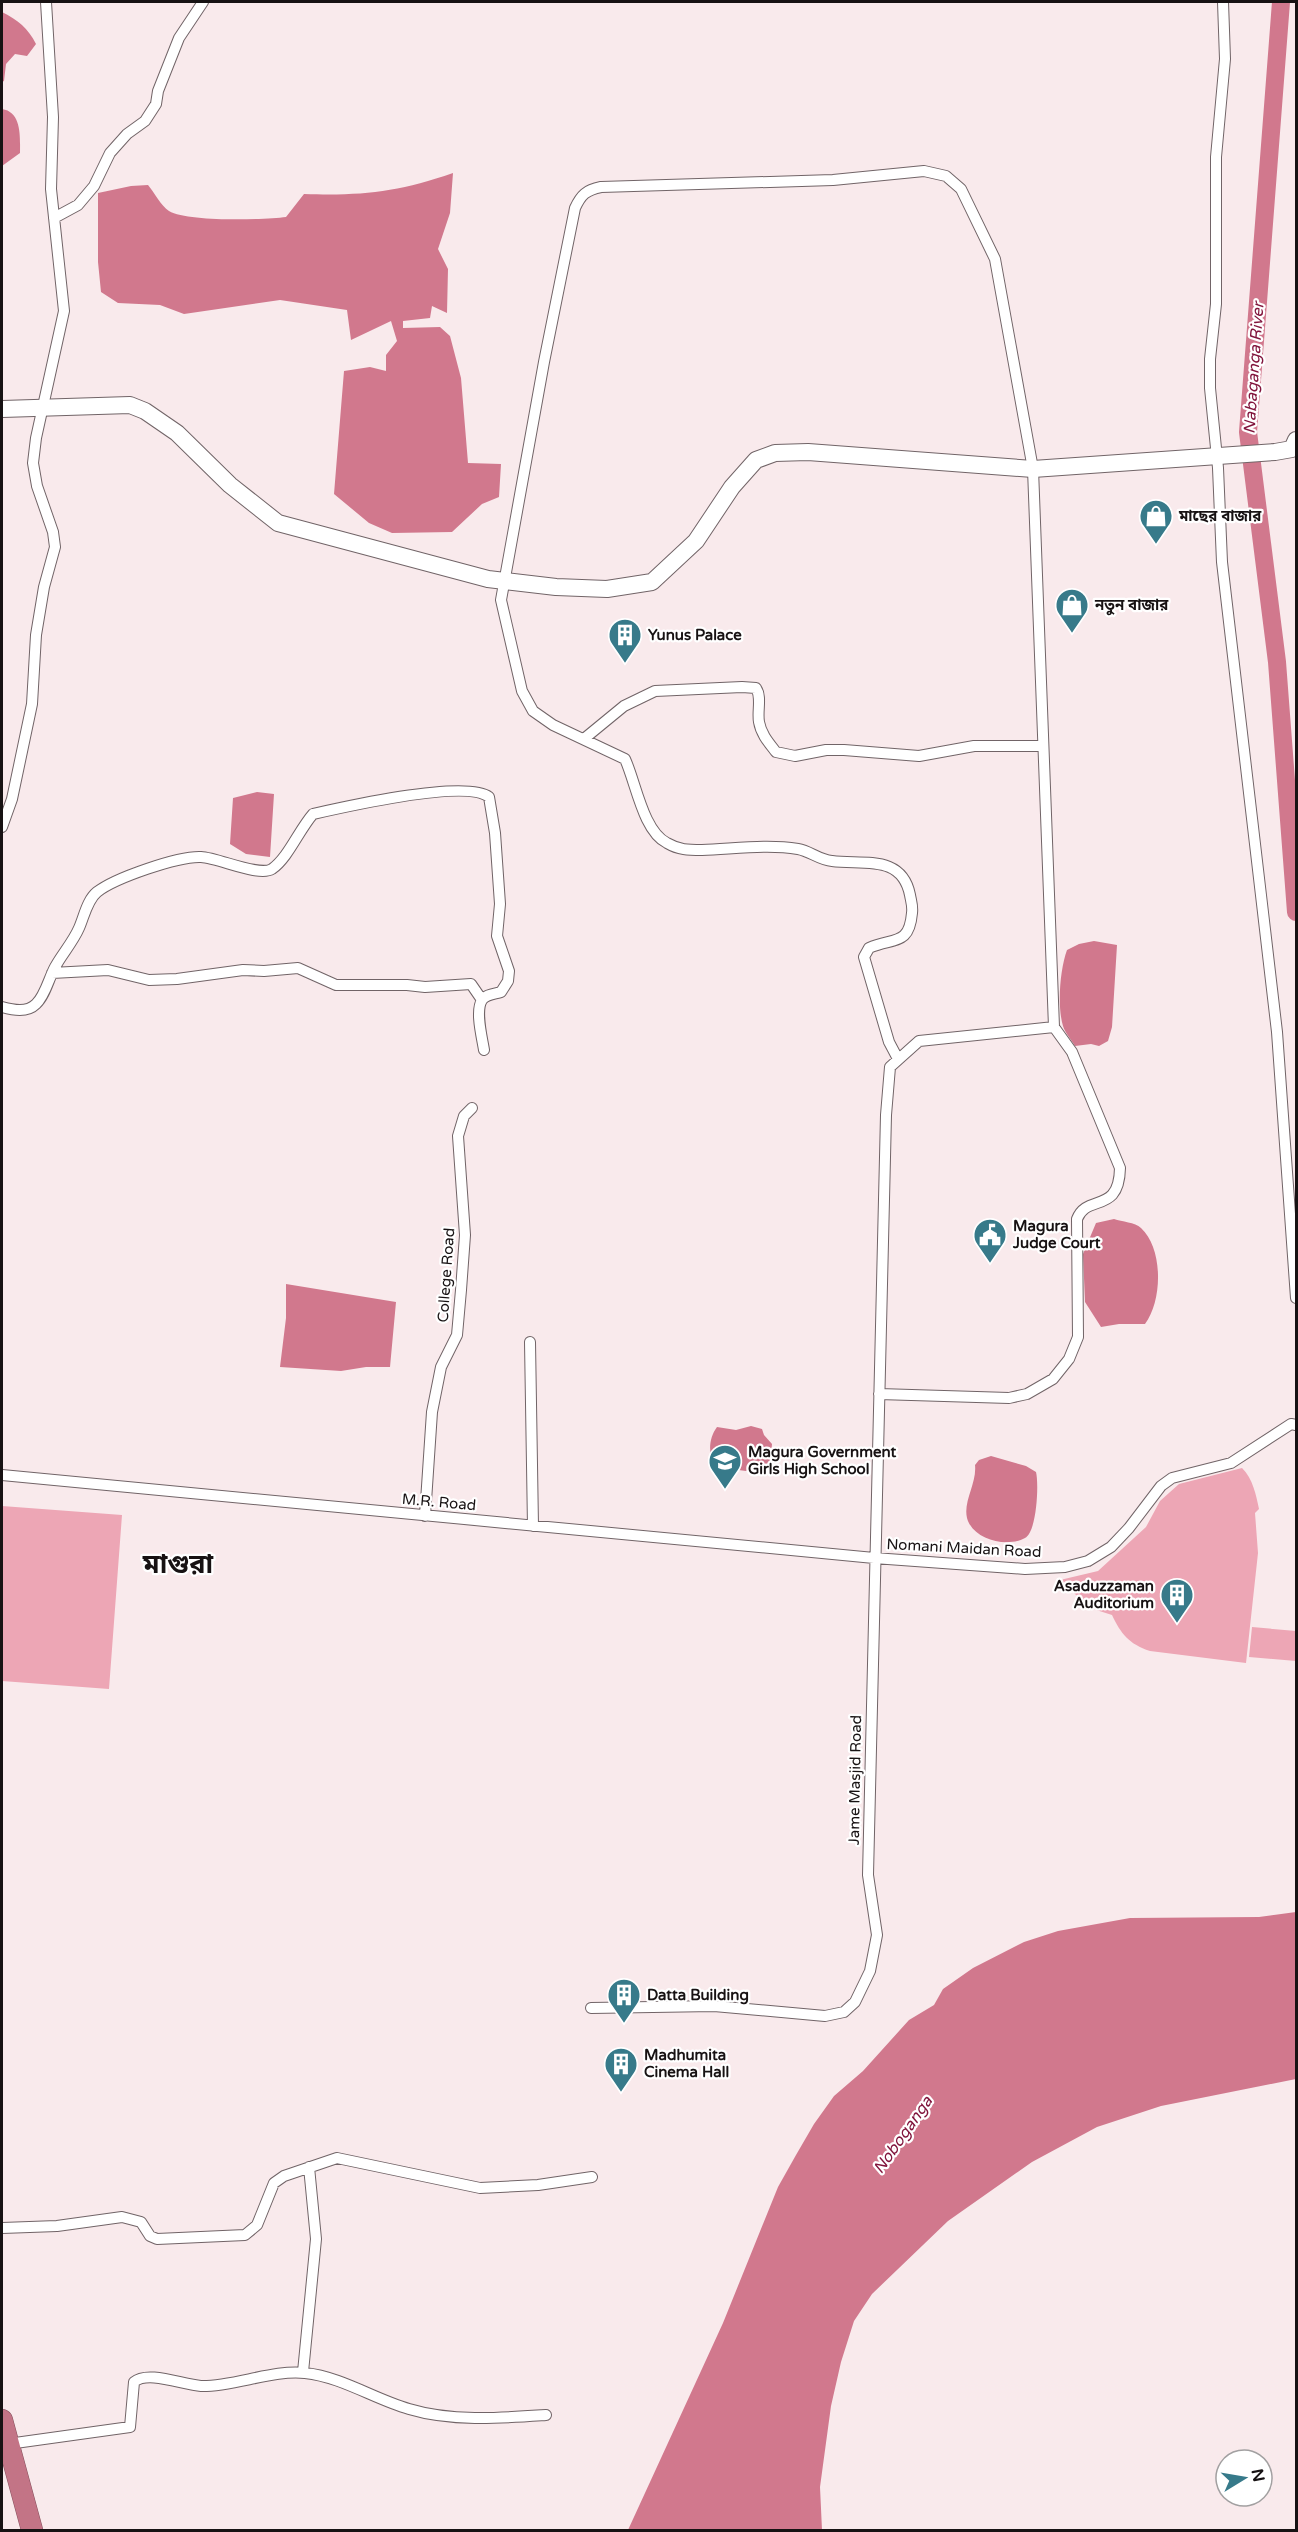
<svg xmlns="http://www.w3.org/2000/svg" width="1298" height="2532" font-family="'Varela Round','Noto Sans Bengali',sans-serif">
  <rect width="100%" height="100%" fill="#f9eaec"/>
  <path fill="#eda6b5" d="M1242,1468C1253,1479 1256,1495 1259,1509L1255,1513L1258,1553L1246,1663L1150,1651C1129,1644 1121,1634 1112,1615L1090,1608L1060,1580L1098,1571L1146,1527L1160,1501L1179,1484Z
    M2,1506L122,1515L109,1689L2,1681Z
    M1252,1627L1296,1631V1661L1249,1657Z"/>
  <path fill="#d1788d" d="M2,12C18,20 28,28 36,44L27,56L15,54L6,64L4,81L2,82Z
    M2,109C22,112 20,137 20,153L2,166Z
    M453,173L450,213L438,249L448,269L447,313L432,306L430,318L403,321V328L440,327L450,336L461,378L468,463L501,464L499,497L482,504L452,532L392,533L369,523L334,494L344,371L370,367L386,371V355L397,341L391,321L351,340L347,310L280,300L184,314L160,305L118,303L101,292L98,262V193L131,186L148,185C154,192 161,206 169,211C188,222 263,220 286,217L304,194C362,196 398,192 453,173Z
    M257,792L274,794L270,857L246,854L230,844L233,798Z
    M1094,941L1117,945L1112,1027L1108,1041L1099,1046L1091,1044L1075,1046C1071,1039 1065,1033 1063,1026C1057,1006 1060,969 1067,950L1079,944Z
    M1114,1219C1122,1222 1135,1222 1141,1228C1163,1248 1163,1300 1145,1324H1119L1101,1327L1085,1302L1083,1254L1096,1223Z
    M286,1284L396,1302L390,1367H366L341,1371L280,1367L286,1318Z
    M751,1426L762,1429L764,1435L772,1444L770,1465L746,1471L716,1467C708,1456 708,1439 717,1427L736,1430Z
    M991,1456L1026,1466L1036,1472C1039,1483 1037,1532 1025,1538C1007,1548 973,1540 967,1518C963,1501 977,1483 975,1465L979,1460Z
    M1296,1912V2079L1161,2106L1097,2127L1032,2162L948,2221L872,2294L854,2321L841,2362L831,2406L820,2487L822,2530H628L723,2323L778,2187L796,2155L814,2124L834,2096L863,2071L909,2020L934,2005L943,1989L973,1968L1024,1942L1058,1931L1130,1918L1259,1917Z"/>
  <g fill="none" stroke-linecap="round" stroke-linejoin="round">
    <path stroke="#d1788d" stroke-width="18" d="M1281,2L1248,432L1277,662L1296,912"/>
    <g stroke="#716467" stroke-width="12">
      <path id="street" d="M1223,2L1225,59L1216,157V304L1210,359V388L1218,468L1222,562L1277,1032L1296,1298
        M54,218L78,205L94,186L110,153L127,134L145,121L156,104L158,91L179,38L203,2
        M585,738L624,706L655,691L742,687L756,688C762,697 757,711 759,722C761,734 769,743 776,752L795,756L826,750H844L919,756L974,746H1043
        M2,827L12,799L32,704L36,635L44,587L55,547L53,532L37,486L33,463L36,438L64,311L51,189L53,117L46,2
        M52,973L108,970L149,980L177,979L243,970L264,971L298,968L336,985H407L425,987L471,984L482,1000
        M2,1007C13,1010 27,1013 36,1004C45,996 49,978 55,967C62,954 73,942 79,928C84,917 87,900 97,892C115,878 178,856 201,857C219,858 259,877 272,869C288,858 299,830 313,814C344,807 466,779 489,797L495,833L500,904L497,936L509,971L508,981L501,992C495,994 486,994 482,1000C475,1011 482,1037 484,1050
        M530,1342L533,1526
        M879,1394L1009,1398L1027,1394L1053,1379L1069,1359L1078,1337L1077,1219C1087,1193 1119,1215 1120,1168L1072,1052L1054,1027
        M2,1475L874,1558L1025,1569L1065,1567L1088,1561L1111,1547L1129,1528L1161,1486L1172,1478L1231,1463L1291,1424L1296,1425
        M425,1516L432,1412L441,1367L457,1335L461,1290L465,1235L458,1136L464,1116L472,1108
        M591,2008L714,2006L825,2016L844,2012L855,2002L870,1971L877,1935L868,1875L886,1115L890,1067L919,1041L1054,1027L1033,469L995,259L961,189L946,176L924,171L833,180L601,187C586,190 581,195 575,208L544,362L501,600L522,691L533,711L553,725L625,759C636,783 643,831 667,843C679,850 688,850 702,850C733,849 767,844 798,849C810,851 819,860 832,861C863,865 902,854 910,895C911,901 913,906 912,913C909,947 893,937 869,948L864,957L889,1042L898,1059
        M2,2228L57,2226L122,2217L141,2222L150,2236L157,2239L245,2235L257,2225L274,2183L284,2176L337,2158L480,2188L538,2185L592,2177
        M303,2372L316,2239L309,2167
        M8,2444L130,2427L134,2382C148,2370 183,2385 201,2386C232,2387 275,2369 305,2373C342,2377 374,2399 409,2409C452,2422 502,2418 546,2415"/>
    </g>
    <g stroke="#716467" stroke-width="18">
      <path id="secondary" d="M2,409L130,405L145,411L177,433L230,485L278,523L488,579L556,587L607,589L652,582L696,541L732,487L756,460L775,453L808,452L1033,469L1275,452L1292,449L1296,440"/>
    </g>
    <g stroke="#87525e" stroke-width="22">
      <path id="highway" d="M2,2420L32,2530"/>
    </g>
    <use href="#street" stroke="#fff" stroke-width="10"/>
    <use href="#secondary" stroke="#fff" stroke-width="16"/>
    <use href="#highway" stroke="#c37486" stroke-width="21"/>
  </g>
  <defs>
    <g id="shop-pin" transform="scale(1.725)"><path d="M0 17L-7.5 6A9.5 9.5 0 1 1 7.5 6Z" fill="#377a8a" stroke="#fff"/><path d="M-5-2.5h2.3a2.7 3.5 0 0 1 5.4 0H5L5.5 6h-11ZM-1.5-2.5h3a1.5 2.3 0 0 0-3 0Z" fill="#fff"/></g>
    <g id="building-pin" transform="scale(1.725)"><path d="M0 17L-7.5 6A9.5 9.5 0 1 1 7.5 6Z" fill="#377a8a" stroke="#fff"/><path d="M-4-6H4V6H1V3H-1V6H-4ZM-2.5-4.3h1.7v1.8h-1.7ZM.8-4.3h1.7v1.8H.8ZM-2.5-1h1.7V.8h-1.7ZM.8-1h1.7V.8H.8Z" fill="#fff"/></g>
    <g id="civic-pin" transform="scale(1.725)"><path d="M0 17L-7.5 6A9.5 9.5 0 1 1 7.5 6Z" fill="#377a8a" stroke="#fff"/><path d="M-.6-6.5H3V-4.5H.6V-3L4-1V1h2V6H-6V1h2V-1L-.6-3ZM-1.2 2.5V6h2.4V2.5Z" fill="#fff"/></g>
    <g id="school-pin" transform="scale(1.725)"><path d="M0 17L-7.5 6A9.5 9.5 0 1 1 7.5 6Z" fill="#377a8a" stroke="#fff"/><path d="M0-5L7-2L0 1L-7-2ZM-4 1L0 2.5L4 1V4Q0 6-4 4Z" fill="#fff"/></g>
  </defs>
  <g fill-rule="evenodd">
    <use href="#shop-pin" x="1156" y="516"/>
    <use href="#shop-pin" x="1072" y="605"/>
    <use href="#building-pin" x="625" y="635"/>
    <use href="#civic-pin" x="990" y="1235"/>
    <use href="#school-pin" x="725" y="1461"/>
    <use href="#building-pin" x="1177" y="1595"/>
    <use href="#building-pin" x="624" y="1995"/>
    <use href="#building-pin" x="621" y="2064"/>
  </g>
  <g text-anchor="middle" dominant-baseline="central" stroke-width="4.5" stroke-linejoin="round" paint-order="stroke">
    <g font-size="15" font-weight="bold" fill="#171213" stroke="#fff" text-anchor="start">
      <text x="1179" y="516">মাছের বাজার</text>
      <text x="1095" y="605">নতুন বাজার</text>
      <text x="648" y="635">Yunus Palace</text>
      <text x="1013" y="1226">Magura<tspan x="1013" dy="17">Judge Court</tspan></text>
      <text x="748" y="1452">Magura Government<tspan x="748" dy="17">Girls High School</tspan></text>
      <text x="1154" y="1586" text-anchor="end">Asaduzzaman<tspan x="1154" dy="17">Auditorium</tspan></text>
      <text x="647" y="1995">Datta Building</text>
      <text x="644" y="2055">Madhumita<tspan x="644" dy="17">Cinema Hall</tspan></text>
    </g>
    <g font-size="15" fill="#171213" stroke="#fff">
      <text transform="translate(446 1275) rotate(-86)">College Road</text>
      <text transform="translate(439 1502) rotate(5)">M.R. Road</text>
      <text transform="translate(964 1548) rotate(3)">Nomani Maidan Road</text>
      <text transform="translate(855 1780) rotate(-89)">Jame Masjid Road</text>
    </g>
    <g font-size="16" font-style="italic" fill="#81143c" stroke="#fff">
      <text transform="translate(1254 368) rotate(-86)">Nabaganga River</text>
      <text transform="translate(903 2135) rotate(-55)">Noboganga</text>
    </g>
    <g font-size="27" font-weight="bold" fill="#171213" stroke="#fff">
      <text x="178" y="1564">মাগুরা</text>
    </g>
  </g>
  <rect width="1298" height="2532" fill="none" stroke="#171213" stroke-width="6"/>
  <g transform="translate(1244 2478) rotate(79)"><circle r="28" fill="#ffffff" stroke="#a2a0a1" stroke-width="1.5"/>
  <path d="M0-4.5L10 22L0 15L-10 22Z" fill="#377a8a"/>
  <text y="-9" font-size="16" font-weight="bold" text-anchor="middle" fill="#171213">N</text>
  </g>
</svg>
